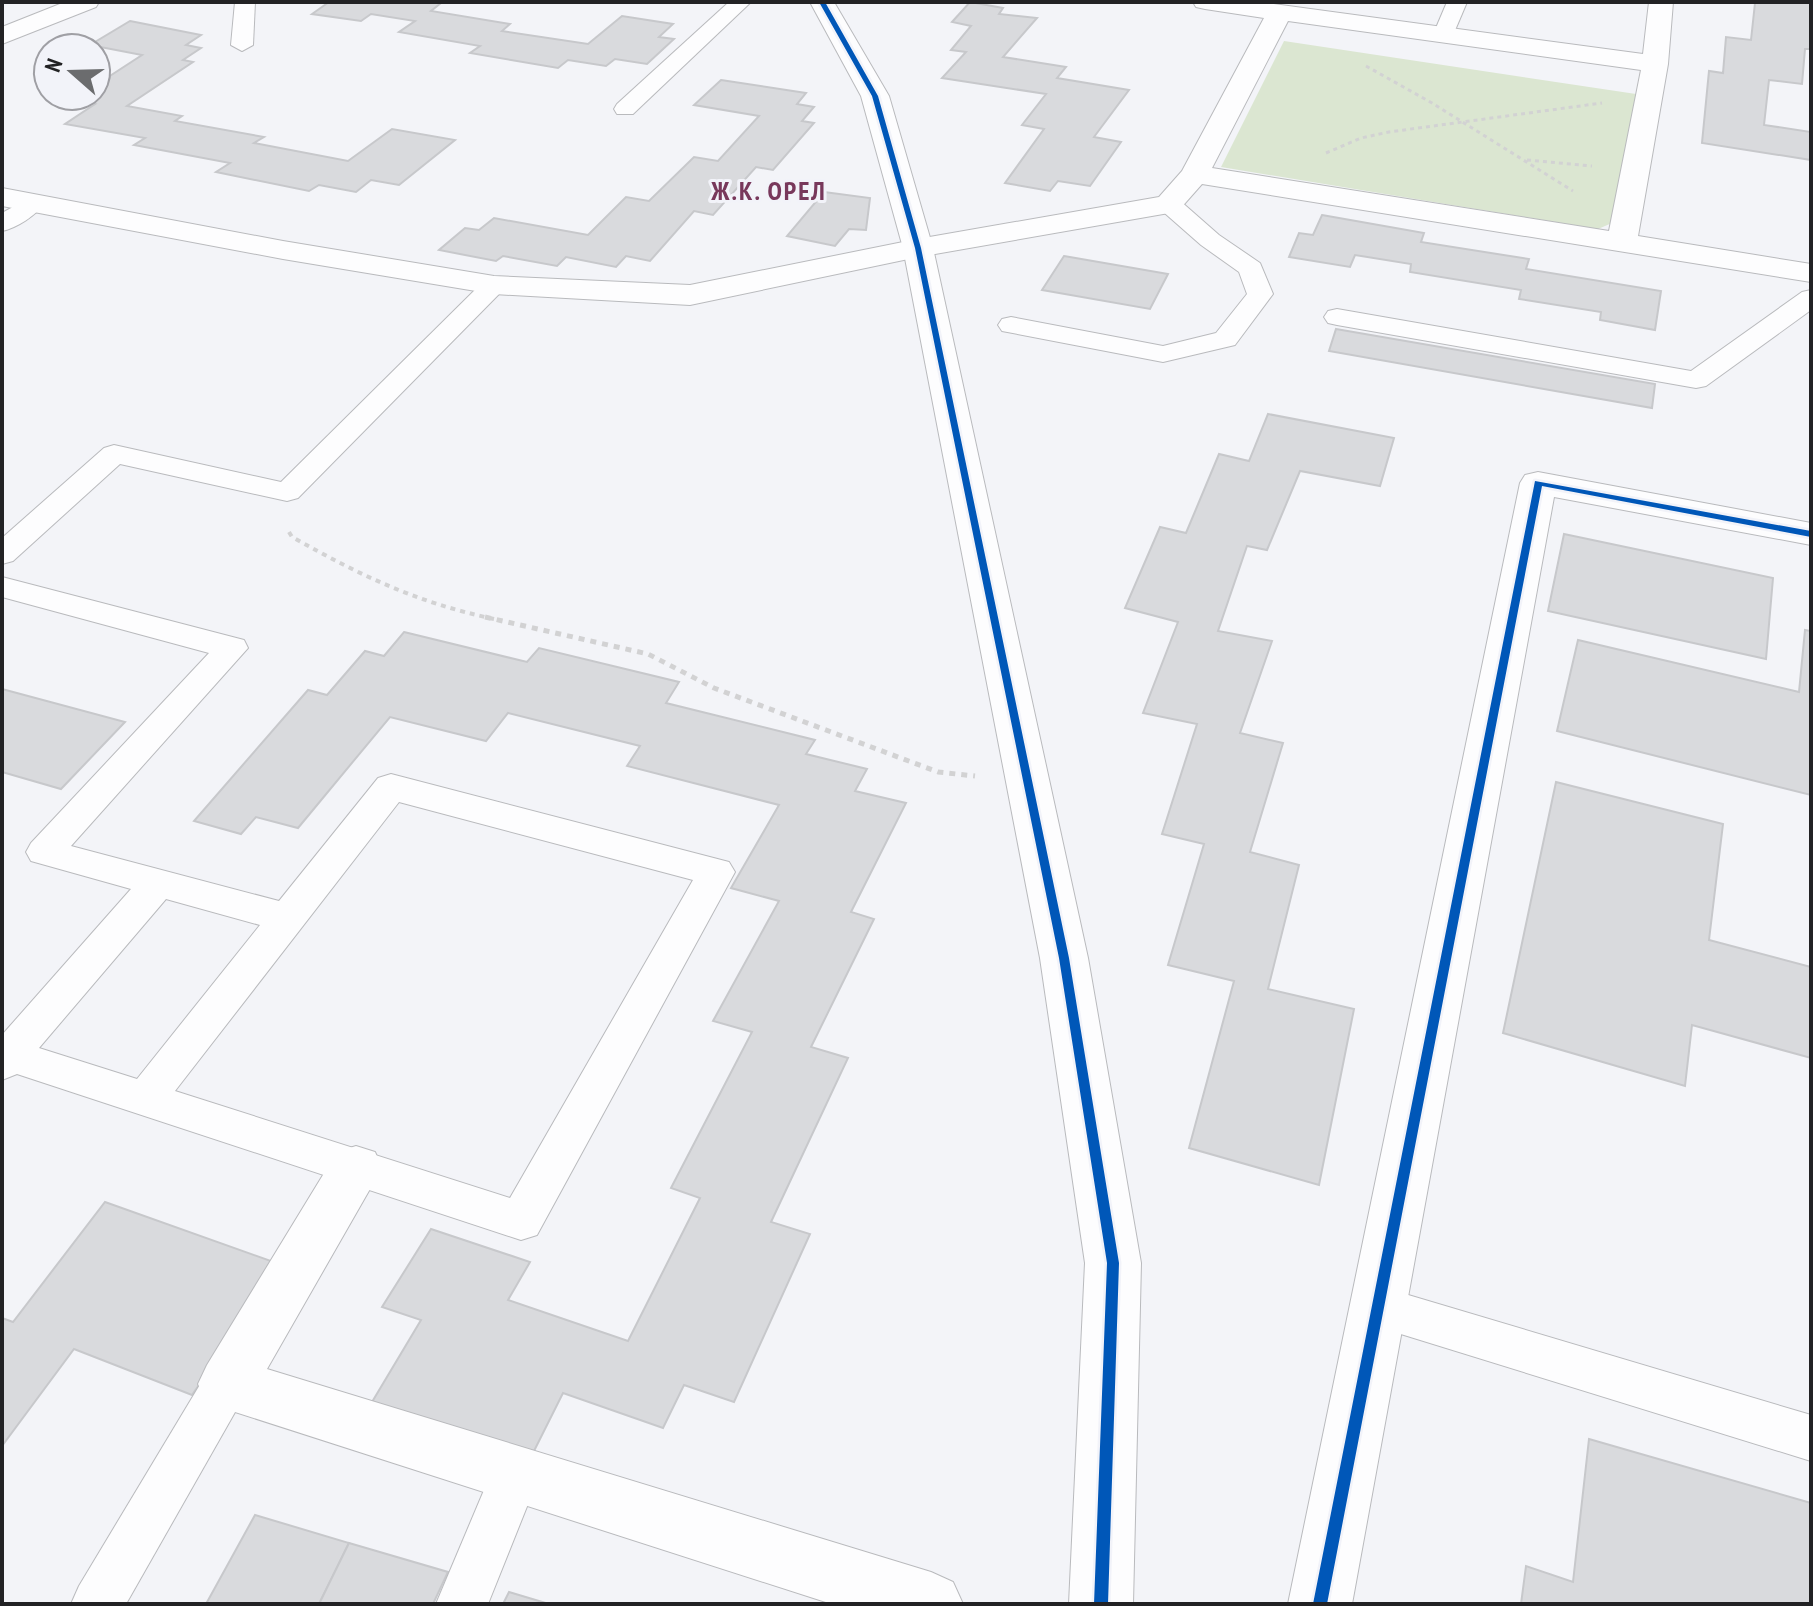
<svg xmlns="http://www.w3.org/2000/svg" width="1813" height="1606" viewBox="0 0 1813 1606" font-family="'PT Sans Narrow',sans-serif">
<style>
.green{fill:#dbe6d1}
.building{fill:#d9dadd;stroke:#c7c8cb;stroke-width:2}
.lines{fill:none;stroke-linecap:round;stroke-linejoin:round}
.lane-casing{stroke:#b9babd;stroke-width:2}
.street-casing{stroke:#b9babd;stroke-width:2}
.secondary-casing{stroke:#b9babd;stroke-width:2}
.path-far2{stroke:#d2d2d3;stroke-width:3;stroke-dasharray:4 4;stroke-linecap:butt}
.path-far1{stroke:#d2d2d3;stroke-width:4;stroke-dasharray:5 5;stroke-linecap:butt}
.path{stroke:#d2d2d3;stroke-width:5;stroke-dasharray:6 6;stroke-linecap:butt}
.lane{fill:#fdfdfe;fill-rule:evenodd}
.street{fill:#fdfdfe;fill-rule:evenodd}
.secondary{fill:#fdfdfe;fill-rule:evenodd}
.cycleway-casing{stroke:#f2f3f9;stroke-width:5}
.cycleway{fill:#0057b8;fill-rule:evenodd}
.labels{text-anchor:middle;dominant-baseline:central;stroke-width:6;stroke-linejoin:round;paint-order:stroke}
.far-district-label{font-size:26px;font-weight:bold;letter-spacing:2px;fill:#78385b;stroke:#f2f3f9}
</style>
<rect width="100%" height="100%" fill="#f3f4f8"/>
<polygon class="green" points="1284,41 1636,94 1612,223 1598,229 1221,167"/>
<g class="building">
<polygon points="329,2 432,2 441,3 431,11 510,24 502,31 588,44 622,16 673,24 659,37 674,39 647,64 615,59 606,66 568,60 558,68 470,53 480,46 399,32 415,21 371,14 361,21 312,14"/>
<polygon points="970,2 1003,8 999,14 1037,18 1003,57 1066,67 1057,78 1129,90 1094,137 1121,142 1090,186 1058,181 1050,191 1005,183 1044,129 1022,125 1046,94 942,78 966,52 951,50 971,26 952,22"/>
<polygon points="1744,2 1810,2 1811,49 1805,49 1802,84 1769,80 1764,125 1811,132 1811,160 1702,143 1709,71 1723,73 1726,37 1751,40 1755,3"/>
<polygon points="130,21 201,35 186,45 201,48 183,60 193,62 127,106 182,116 175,121 264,137 254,143 348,161 392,129 455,140 399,185 371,180 356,192 319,185 309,191 216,172 230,163 134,145 145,138 65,124 95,104 72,100 78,96 96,96 96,85 142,55 90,45"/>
<polygon points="721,80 806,93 797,104 814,107 802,121 814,123 773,170 756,167 713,215 694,211 650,261 626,256 616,267 566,257 557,266 503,256 496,261 439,250 465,228 479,230 494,218 588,235 626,197 649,201 694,157 718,161 759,116 694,105"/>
<polygon points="824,192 870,198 866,230 849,229 835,246 787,236"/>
<polygon points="1322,215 1424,233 1421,242 1529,259 1526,269 1661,291 1655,330 1600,320 1601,312 1519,299 1521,290 1410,272 1411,264 1355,255 1350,267 1289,257 1299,233 1313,235"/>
<polygon points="1064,256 1168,274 1150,309 1042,290"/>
<polygon points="1336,329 1655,384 1652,408 1329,351"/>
<polygon points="1268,414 1394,438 1380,486 1300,471 1267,550 1247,546 1218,631 1272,641 1240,733 1283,743 1250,852 1299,865 1268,989 1354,1009 1319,1185 1189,1148 1234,981 1168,965 1204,844 1162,834 1197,724 1143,713 1178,622 1125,608 1160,527 1186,533 1219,454 1249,461"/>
<polygon points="1564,534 1773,578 1766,659 1548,611"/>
<polygon points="1805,630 1811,631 1811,795 1557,731 1578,640 1799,692"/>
<polygon points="404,632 527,662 539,648 679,682 666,703 815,740 806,754 867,769 855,791 906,803 851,912 874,919 811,1047 848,1058 771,1222 810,1234 734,1402 684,1385 663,1428 563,1393 530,1459 372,1402 421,1320 382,1307 431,1229 530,1262 508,1300 628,1341 700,1198 671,1188 752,1032 713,1021 779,901 731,888 779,805 627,766 640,746 508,713 486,741 390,717 298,828 256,817 241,834 194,821 308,690 327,695 365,651 384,656"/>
<polygon points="2,689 125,722 61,789 2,772"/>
<polygon points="1556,782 1723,824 1709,940 1811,967 1811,1058 1692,1025 1685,1086 1503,1033"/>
<polygon points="105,1202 282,1265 192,1395 74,1349 2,1446 2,1318 13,1322"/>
<polygon points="1589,1439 1811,1503 1811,1604 1521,1604 1526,1566 1573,1582"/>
<polygon points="255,1515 349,1543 319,1604 206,1604"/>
<polygon points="349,1543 448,1572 433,1604 319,1604"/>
<polygon points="509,1592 549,1604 503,1604"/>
</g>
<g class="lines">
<g class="lane-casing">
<g id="lane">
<polygon points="235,2 255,2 253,45 242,51 231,45"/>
<polygon points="729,2 751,2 633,114 617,114 614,109 617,104"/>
<polygon points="1447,2 1467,2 1453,35 1443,41 1433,35"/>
<path d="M33,196L42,198L45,203C36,215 17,228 2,231V213Z"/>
<polygon points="1169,197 1178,199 1219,235 1260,263 1273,294 1235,345 1163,362 1002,331 998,325 1002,319 1011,317 1163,346 1216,333 1247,294 1239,272 1201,245 1160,209 1157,204 1160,199"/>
<polygon points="494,277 503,280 507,285 503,290 298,498 287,501 120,464 13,561 2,564 2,538 104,448 114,445 281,482 485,280"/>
<polygon points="1811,290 1811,310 1706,386 1696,388 1337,325 1328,323 1324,317 1328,311 1337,309 1691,371 1802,292"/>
<path d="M2,577L244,640L248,648L71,846L279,901L378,778L391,774L729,862L735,872L537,1235L521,1240L17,1074L2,1080V1035L131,889L31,861L26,852L31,843L209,653L2,597ZM399,802L693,880L510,1198L175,1091ZM166,899L260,925L137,1079L39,1048Z"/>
<polygon points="1378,1286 1811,1415 1811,1461 1362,1322 1355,1307 1362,1292"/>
<polygon points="227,1362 244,1368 251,1384 126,1604 71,1604 79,1586 210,1368"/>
<polygon points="515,1450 532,1457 540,1474 488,1604 436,1604 498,1457"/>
</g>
</g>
<g class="street-casing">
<g id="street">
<path d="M1193,2H1259L1643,54L1649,2H1673L1668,64L1638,236L1811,264V282L1202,184L1179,210L1169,213L918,257L690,305L494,294L283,259L2,206V188L283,241L494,276L690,285L918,239L1159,197L1182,171L1264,18L1205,9L1196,7ZM1288,21L1641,70L1609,231L1212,168Z"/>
<polygon points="1538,472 1811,523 1811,545 1554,497 1352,1604 1288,1604 1520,483 1525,475"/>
<polygon points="356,1146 375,1152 382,1168 267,1369 931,1572 953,1582 963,1604 832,1604 207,1403 198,1384 207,1365 337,1152"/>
</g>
</g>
<g class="secondary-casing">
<g id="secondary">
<polygon points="65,2 99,2 96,7 2,44 2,27"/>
<polygon points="810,2 834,2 889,96 933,248 1088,958 1141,1263 1133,1604 1069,1604 1085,1263 1040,958 903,248 861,96"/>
</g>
</g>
<g class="path-far2">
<polyline points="1366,66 1432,103 1573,191"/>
<polyline points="1326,153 1361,138 1389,132 1602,103"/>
<polyline points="1527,160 1592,166"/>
</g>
<path class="path-far1" d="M289,532L292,537C362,576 415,602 494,619"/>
<polyline class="path" points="485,617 648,654 714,688 938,772 975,776"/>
<use href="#lane" class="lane"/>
<use href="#street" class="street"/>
<use href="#secondary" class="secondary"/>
<g class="cycleway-casing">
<g id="cycleway">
<polygon points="819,2 825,2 878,96 921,248 1069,958 1119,1263 1108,1604 1094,1604 1107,1263 1059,958 915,248 872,96"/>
<polygon points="1535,481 1811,531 1811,537 1542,486 1327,1604 1313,1604"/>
</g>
</g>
<use href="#cycleway" class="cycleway"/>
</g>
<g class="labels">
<g class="far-district-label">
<text x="769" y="190">Ж.К. ОРЕЛ</text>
</g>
</g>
<rect width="1813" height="1606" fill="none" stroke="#222224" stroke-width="8"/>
<g transform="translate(72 72) rotate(290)"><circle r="38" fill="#f2f3f9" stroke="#9f9fa4" stroke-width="2"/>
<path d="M0-6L14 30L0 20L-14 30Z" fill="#6b6c6e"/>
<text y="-12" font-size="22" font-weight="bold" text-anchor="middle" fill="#222224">N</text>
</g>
</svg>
